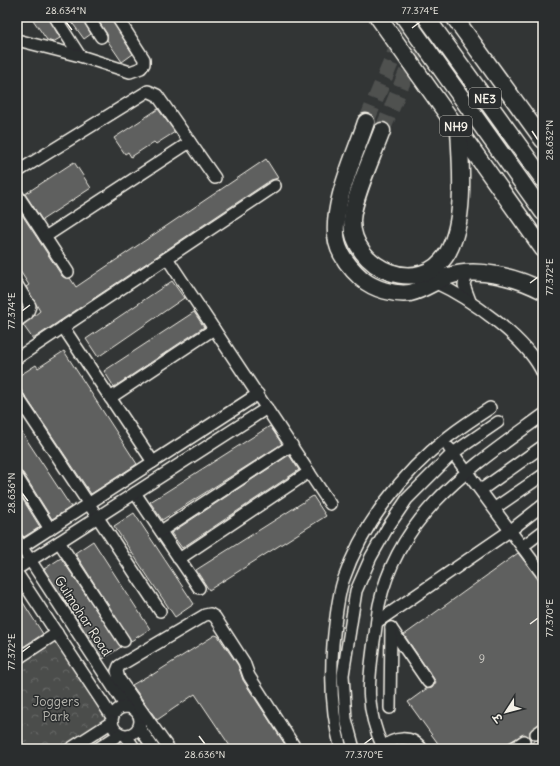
<svg xmlns="http://www.w3.org/2000/svg" width="560" height="766" viewBox="0 0 560 766" font-family="Delius,'Playpen Sans Deva',sans-serif">
<style>
.park{fill:url(#park-crowns);stroke:#a09f9a}
.building{fill:#5f605f;stroke:#f4f1e8}
.lines{fill:none;stroke-linecap:round;stroke-linejoin:round}
.highway-tunnel{stroke:#4f5150;stroke-width:16;stroke-dasharray:16 8;stroke-linecap:butt}
.minor-casing{stroke:#f4f1e8;stroke-width:14}
.highway-casing{stroke:#f4f1e8;stroke-width:19}
.minor{stroke:#2a2d2e;stroke-width:11}
.highway{stroke:#2a2d2e;stroke-width:16}
.ticks{fill:none;stroke:#f4f1e8;stroke-width:1.5}
.labels{text-anchor:middle;dominant-baseline:central;stroke-width:3;stroke-linejoin:round;paint-order:stroke}
.number-label{font-size:11px;fill:#cfcdc6}
.shield{fill:#2a2d2e;stroke:#b7b6b0;stroke-width:1}
.shield-label{font-size:12px;font-weight:bold;fill:#f4f1e8}
.street-label{font-size:13px;fill:#f4f1e8;stroke:#2a2d2e}
.park-label{font-size:13px;fill:#b9b8b1;stroke:#2a2d2e}
.neatline{fill:none;stroke:#f4f1e8;stroke-width:1.5}
.ticks-label{font-size:10px;text-anchor:middle;fill:#f4f1e8}
</style>
<defs>
<pattern id="park-crowns" width="20" height="18" patternUnits="userSpaceOnUse"><rect width="20" height="18" fill="#4b4d4c"/><path d="M2 6a3 3 0 1 1 6 0M12 15a3 3 0 1 1 6 0" fill="none" stroke="#666766"/></pattern>
</defs>
<rect width="100%" height="100%" fill="#323535"/>
<filter id="ink" filterUnits="userSpaceOnUse"><feTurbulence type="fractalNoise" baseFrequency=".025" numOctaves="2"/><feDisplacementMap in="SourceGraphic" scale="8" xChannelSelector="R" yChannelSelector="G"/><feConvolveMatrix kernelMatrix="1 2 1 2 8 2 1 2 1" color-interpolation-filters="sRGB"/></filter>
<g filter="url(#ink)">
<polygon class="park" points="55,635 112,722 69,749 17,749 17,659"/>
<g class="building">
<polygon points="31,17 48,17 60,38 53,42 47,40"/>
<polygon points="68,17 81,17 91,34 84,39"/>
<polygon points="96,17 110,17 133,54 122,62 107,40 107,34"/>
<polygon points="158,109 175,132 156,144 154,142 131,157 128,152 125,154 114,138"/>
<polygon points="266,159 278,178 271,180 33,339 23,325 40,311 26,287 29,285 20,271 17,273 17,207 62,276 65,278 70,278 76,287"/>
<polygon points="74,162 91,188 42,220 25,194"/>
<polygon points="172,281 184,298 98,357 86,339"/>
<polygon points="194,312 204,327 114,387 104,371"/>
<polygon points="64,351 137,464 91,494 17,384 17,377 36,365 38,368"/>
<polygon points="17,425 71,507 52,519 23,473 17,470"/>
<polygon points="270,426 282,444 162,520 150,502"/>
<polygon points="289,455 299,470 182,548 171,533"/>
<polygon points="17,490 40,527 24,537 17,529"/>
<polygon points="313,496 326,516 209,590 196,570"/>
<polygon points="134,513 194,604 175,617 114,526"/>
<polygon points="93,541 150,629 131,641 75,553"/>
<polygon points="518,553 543,585 543,722 530,731 530,738 535,741 530,744 530,737 524,734 508,743 504,749 442,749 408,702 426,689 432,688 436,682 404,635"/>
<polygon points="61,558 121,647 103,659 44,569"/>
<polygon points="17,593 43,634 17,651"/>
<polygon points="215,635 218,636 238,665 243,680 288,749 272,749 269,745 263,749 232,749 195,694 157,720 132,685 151,674 152,675"/>
</g>
<g class="lines">
<g class="highway-tunnel">
<polyline points="366,122 410,17"/>
<polyline points="382,131 430,17"/>
</g>
<g class="minor-casing">
<g id="minor">
<polyline points="55,17 80,56"/>
<polyline points="88,17 101,37"/>
<polyline points="17,40 80,56 130,72 141,68 144,64 144,59 117,17"/>
<polyline points="17,172 148,91 157,95 215,178"/>
<polyline points="17,194 68,272"/>
<polyline points="45,237 190,142"/>
<polyline points="167,258 330,504"/>
<polyline points="467,273 464,285 470,301"/>
<path d="M434,282C469,298 527,338 543,374"/>
<polyline points="17,285 30,306 27,314 17,321"/>
<polyline points="63,327 153,462"/>
<polyline points="17,358 275,186"/>
<polyline points="17,396 160,611"/>
<polyline points="110,398 214,329"/>
<polyline points="449,448 543,575"/>
<polyline points="17,477 50,529"/>
<polyline points="481,490 543,446"/>
<polyline points="135,493 199,588"/>
<polyline points="495,508 543,475"/>
<polyline points="161,531 292,445"/>
<polyline points="17,540 126,707"/>
<polyline points="59,542 124,641"/>
<polyline points="522,547 543,531"/>
<polyline points="17,550 258,394"/>
<polyline points="179,559 309,472"/>
<polyline points="17,569 267,408"/>
<polyline points="17,573 112,717"/>
<polyline points="377,622 511,530 543,505"/>
<polyline points="391,628 428,682"/>
<polyline points="17,659 57,633"/>
<circle cx="126" cy="721" r="14"/>
<polyline points="390,708 391,628"/>
<polyline points="139,727 154,749"/>
<polyline points="536,734 543,729"/>
<polyline points="126,736 135,749"/>
<path d="M383,748C365,707 368,684 374,641C376,629 377,617 379,605C399,513 472,467 543,415"/>
<polyline points="70,749 112,722"/>
<polyline points="97,749 120,734"/>
<polyline points="169,749 119,679 117,671 119,666 205,615 210,614 215,617 244,662 249,676 296,749"/>
<path d="M341,749C331,713 330,680 333,644C335,623 337,600 343,581C362,525 402,473 448,437C461,427 476,417 490,408"/>
<polyline points="354,749 346,719 343,675 356,591 371,557 388,527 407,499 453,453 498,422"/>
<path d="M382,749C393,736 412,735 422,749"/>
<polyline points="512,749 524,741"/>
</g>
</g>
<g class="highway-casing">
<g id="highway">
<polyline points="378,17 543,249"/>
<polyline points="404,17 543,212"/>
<polyline points="426,17 543,179"/>
<polyline points="454,17 543,140"/>
<path d="M366,122C355,156 330,206 337,242C340,256 351,269 362,279C374,289 394,295 410,293C424,290 436,280 449,276C477,267 517,277 543,291"/>
<path d="M382,131C374,153 353,198 352,220C351,269 421,299 448,252C466,220 461,166 459,130"/>
</g>
</g>
<use href="#minor" class="minor"/>
<use href="#highway" class="highway"/>
</g>
</g>
<path class="ticks" d="M66,22L72,30M412,28L420,22M532,131L538,140M530,283L538,277M22,311L30,305M22,493L28,501M530,624L538,618M22,652L30,646M199,736L205,744M364,744L372,738"/>
<g class="labels">
<g class="number-label">
<text x="482" y="659">9</text>
</g>
<g class="shield">
<rect x="469" y="88" width="32" height="20" rx="3"/>
<rect x="440" y="116" width="32" height="20" rx="3"/>
</g>
<g class="shield-label">
<text x="485" y="98">NE3</text>
<text x="456" y="126">NH9</text>
</g>
<g class="street-label">
<text transform="translate(83 616) rotate(57)">Gulmohar Road</text>
</g>
<g class="park-label">
<text x="56" y="701">Joggers<tspan x="56" dy="15">Park</tspan></text>
</g>
</g>
<rect width="560" height="766" fill="none" stroke="#2a2d2e" stroke-width="44"/>
<g transform="translate(506 712) rotate(234)" stroke="#2a2d2e" stroke-width="3" paint-order="stroke">
<path d="M0-3L7 15L0 10L-7 15Z" fill="#f4f1e8"/>
<text y="-6" font-size="11" font-weight="bold" text-anchor="middle" fill="#f4f1e8">उ</text>
</g>
<rect x="22" y="22" width="516" height="722" class="neatline"/>
<g class="ticks-label">
<text x="66" y="14">28.634°N</text>
<text x="420" y="14">77.374°E</text>
<text transform="translate(549 140) rotate(-90)" y="4">28.632°N</text>
<text transform="translate(549 277) rotate(-90)" y="4">77.372°E</text>
<text transform="translate(11 311) rotate(-90)" y="4">77.374°E</text>
<text transform="translate(11 493) rotate(-90)" y="4">28.636°N</text>
<text transform="translate(549 618) rotate(-90)" y="4">77.370°E</text>
<text transform="translate(11 652) rotate(-90)" y="4">77.372°E</text>
<text x="205" y="758">28.636°N</text>
<text x="364" y="758">77.370°E</text>
</g>
</svg>
